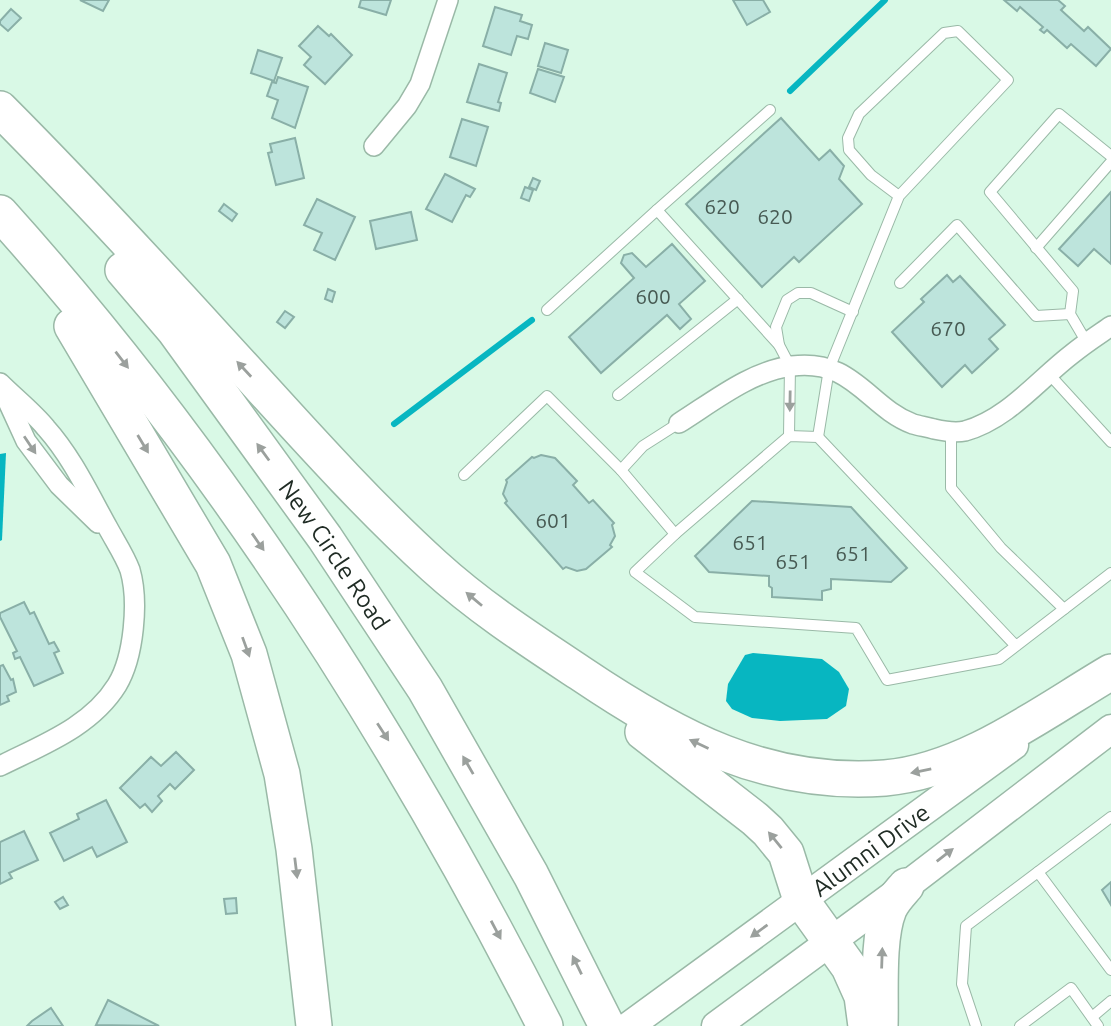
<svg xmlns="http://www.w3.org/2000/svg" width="1111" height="1026" viewBox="0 0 1111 1026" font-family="Ubuntu,sans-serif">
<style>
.water{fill:#07b6c1}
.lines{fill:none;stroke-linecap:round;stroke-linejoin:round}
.stream{stroke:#07b6c1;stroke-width:6}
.building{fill:#bde4dc;stroke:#89afa7;stroke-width:2}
.service-casing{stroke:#9ab9a7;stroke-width:12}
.minor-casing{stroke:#9ab9a7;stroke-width:22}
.secondary-casing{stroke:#9ab9a7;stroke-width:31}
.motorway-casing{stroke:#9ab9a7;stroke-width:38}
.service{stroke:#fff;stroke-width:10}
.minor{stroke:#fff;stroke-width:19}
.secondary{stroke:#fff;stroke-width:28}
.motorway{stroke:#fff;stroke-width:35}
.oneway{fill:#9ba09d}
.labels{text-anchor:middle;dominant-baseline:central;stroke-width:6;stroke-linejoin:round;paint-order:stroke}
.number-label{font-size:21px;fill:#475a53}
.street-label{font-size:24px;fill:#202c25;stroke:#d9f9e6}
</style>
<rect width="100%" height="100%" fill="#d9f9e6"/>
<g class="water">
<polygon points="6,453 2,540 0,541 0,454"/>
<polygon points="753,653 822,659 839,672 849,689 846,706 827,719 780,721 752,718 732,709 726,701 728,684 745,655"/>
</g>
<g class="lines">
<g class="stream">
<polyline points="790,91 885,0"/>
<polyline points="394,424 532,320"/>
</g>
</g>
<g class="building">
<polygon points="80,0 109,0 103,11"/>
<polygon points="361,0 391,0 386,15 359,7"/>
<polygon points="733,0 763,0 770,12 747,25"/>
<polygon points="1004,0 1058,0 1065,6 1061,10 1084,31 1088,27 1111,49 1096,66 1071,44 1067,48 1047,30 1044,33 1040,30 1043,27 1020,7 1017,11"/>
<polygon points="495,7 522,15 520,21 532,25 528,39 517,36 511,55 483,46"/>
<polygon points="11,9 21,18 8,31 0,24 0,21"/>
<polygon points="318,26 329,36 331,34 352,55 325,84 304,65 311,57 299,46"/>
<polygon points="545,43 568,50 561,73 538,66"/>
<polygon points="258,50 282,58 274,81 251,73"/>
<polygon points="479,64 507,73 498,102 501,103 499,111 467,102"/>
<polygon points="538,69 564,77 555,102 530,93"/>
<polygon points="278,77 308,87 295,128 272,118 278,100 267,96 272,82 276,83"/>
<polygon points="781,118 819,160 830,150 844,166 839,179 862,204 799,262 794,257 762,287 686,204"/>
<polygon points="462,119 488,127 476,166 450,157"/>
<polygon points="295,138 304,178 276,185 268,153 272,152 270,144"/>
<polygon points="445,174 475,189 470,197 466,195 452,222 426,209"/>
<polygon points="533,178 540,181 536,190 529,187"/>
<polygon points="525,187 533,190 529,201 521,198"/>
<polygon points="1111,192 1111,264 1094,249 1078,266 1059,249"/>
<polygon points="317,199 355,217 335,260 314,250 322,233 304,225"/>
<polygon points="224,204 237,214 232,221 219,211"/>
<polygon points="411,212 417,240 376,249 370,221"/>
<polygon points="672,244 705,281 679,304 691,319 680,329 667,315 601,373 569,337 634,278 621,263 624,255 632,253 646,267"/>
<polygon points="947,275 953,282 960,276 1005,325 989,339 998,349 972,373 965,365 942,387 892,332 924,302 921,299"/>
<polygon points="328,289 335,292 332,302 325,299"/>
<polygon points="285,311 294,317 285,328 277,322"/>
<polygon points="541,455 555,458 577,481 573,485 589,503 593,500 614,523 612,525 615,536 610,545 612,547 586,569 577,571 566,567 563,569 505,503 507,501 503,494 507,482 506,480 532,457 534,458"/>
<polygon points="752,501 851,507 907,568 891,582 831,579 831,589 822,591 822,600 772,597 772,588 769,586 769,576 709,572 695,556"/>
<polygon points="24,602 30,614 34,612 49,644 54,642 59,651 54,653 63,673 34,686 20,657 15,659 13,653 17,651 0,617 0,613"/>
<polygon points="3,665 11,680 13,679 16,692 7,696 9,701 0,705 0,666"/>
<polygon points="176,752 194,770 175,789 170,784 158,796 162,801 152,812 145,804 140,808 120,788 151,757 161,766"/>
<polygon points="106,800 127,842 97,857 92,847 64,861 50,833 79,819 77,814"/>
<polygon points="24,831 38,860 9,873 12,878 0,884 0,842"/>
<polygon points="1111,882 1111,905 1102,890"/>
<polygon points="63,897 68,905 60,909 55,902"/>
<polygon points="236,898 237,913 226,914 224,899"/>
<polygon points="108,1000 159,1026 96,1025"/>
<polygon points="51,1008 63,1026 27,1026 32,1021"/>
</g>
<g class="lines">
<g class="service-casing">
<g id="service">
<polyline points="657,210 770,110"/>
<polyline points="1036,248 1111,162"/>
<polyline points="900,283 957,225 1036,316 1070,314"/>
<polyline points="547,310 657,210 779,345"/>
<polyline points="1087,343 1070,314 1073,291 990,192 1059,114 1111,156"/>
<polyline points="1049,374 1111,442"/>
<polyline points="618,395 738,299"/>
<polyline points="951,431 951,488 1001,548 1064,609"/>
<polyline points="789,436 790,366 779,345 776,327 787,300 798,293 811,293 853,312"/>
<polyline points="818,437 829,369 899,196 871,175 849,150 848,138 859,114 944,33 958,31 1008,80 899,196"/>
<polyline points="464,475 547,396 621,470"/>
<polyline points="675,534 621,470 643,446 679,423"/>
<polyline points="1016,646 818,437 789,436 675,534 635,572 695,617 856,628 887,680 999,659 1111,573"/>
<polyline points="1038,872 1111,970"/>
<polyline points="1092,1017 1111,1001"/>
<polyline points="976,1026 962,984 966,926 1111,817"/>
<polyline points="1020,1026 1071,988 1098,1026"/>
</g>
</g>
<g class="minor-casing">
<g id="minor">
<polyline points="374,146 407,106 420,84 448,0"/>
<path d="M0,383C15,398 33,412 46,428C72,457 89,494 108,528C115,541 125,556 130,570C139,601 134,657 117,685C91,727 42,745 0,766"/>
<polyline points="4,393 26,441 59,485 98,523"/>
<path d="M679,423C714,401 751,371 792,366C853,358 868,407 913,424C920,426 927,427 934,429C943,431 956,433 965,431C1008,419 1038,380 1072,354C1084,344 1098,335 1111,326"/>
</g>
</g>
<g class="secondary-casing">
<g id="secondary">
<path id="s1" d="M629,1026L1014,745"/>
<polyline points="716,1026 906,886 1111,729"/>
</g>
</g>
<g class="motorway-casing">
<g id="motorway">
<path d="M0,109C74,183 145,260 216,338C287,415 356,495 434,566C479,607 530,640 580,673C675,737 767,787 885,778C966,771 1043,712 1111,672"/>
<path d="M0,213C219,456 397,735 545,1026"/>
<path id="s2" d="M123,270L175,331L325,538L425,689L531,875L607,1026"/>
<polyline points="72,326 213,564 249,654 282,774 294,849 314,1026"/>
<polyline points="643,732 755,819 768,831 786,853 801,900 849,967 862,996 866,1026"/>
<path d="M880,1026C881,993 877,938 889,909C893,900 900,893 906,886"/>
</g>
</g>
<use href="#service" class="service"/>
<use href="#minor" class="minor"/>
<use href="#secondary" class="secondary"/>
<use href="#motorway" class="motorway"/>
</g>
<defs><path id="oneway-solid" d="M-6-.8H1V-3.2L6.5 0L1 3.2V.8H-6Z" transform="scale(1.75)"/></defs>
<g class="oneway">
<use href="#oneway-solid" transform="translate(122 360) rotate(52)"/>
<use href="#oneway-solid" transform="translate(244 369) rotate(-133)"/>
<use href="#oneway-solid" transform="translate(790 401) rotate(91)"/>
<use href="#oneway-solid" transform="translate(143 444) rotate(59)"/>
<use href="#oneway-solid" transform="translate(30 445) rotate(56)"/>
<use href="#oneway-solid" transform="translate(263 452) rotate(-126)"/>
<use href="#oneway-solid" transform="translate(258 542) rotate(55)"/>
<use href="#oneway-solid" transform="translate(474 599) rotate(-140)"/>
<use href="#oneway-solid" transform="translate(246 647) rotate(70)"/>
<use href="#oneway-solid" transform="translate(383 732) rotate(57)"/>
<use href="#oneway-solid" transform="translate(699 744) rotate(-155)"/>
<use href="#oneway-solid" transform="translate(468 765) rotate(-120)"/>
<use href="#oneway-solid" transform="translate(921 771) rotate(168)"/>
<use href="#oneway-solid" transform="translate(775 840) rotate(-129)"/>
<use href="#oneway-solid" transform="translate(945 855) rotate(-38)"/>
<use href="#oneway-solid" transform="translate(296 868) rotate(83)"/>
<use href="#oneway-solid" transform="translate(496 930) rotate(62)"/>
<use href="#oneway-solid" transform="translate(759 931) rotate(144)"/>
<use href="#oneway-solid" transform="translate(882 958) rotate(-88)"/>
<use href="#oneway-solid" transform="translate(577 965) rotate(-116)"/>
</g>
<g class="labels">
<g class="number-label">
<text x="722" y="206">620</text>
<text x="775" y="216">620</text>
<text x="653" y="296">600</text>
<text x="948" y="328">670</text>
<text x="553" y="520">601</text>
<text x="750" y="542">651</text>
<text x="853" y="553">651</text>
<text x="793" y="561">651</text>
</g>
<g class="street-label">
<text stroke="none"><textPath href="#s2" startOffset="355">New Circle Road</textPath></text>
<text stroke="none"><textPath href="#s1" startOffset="299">Alumni Drive</textPath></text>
</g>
</g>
</svg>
